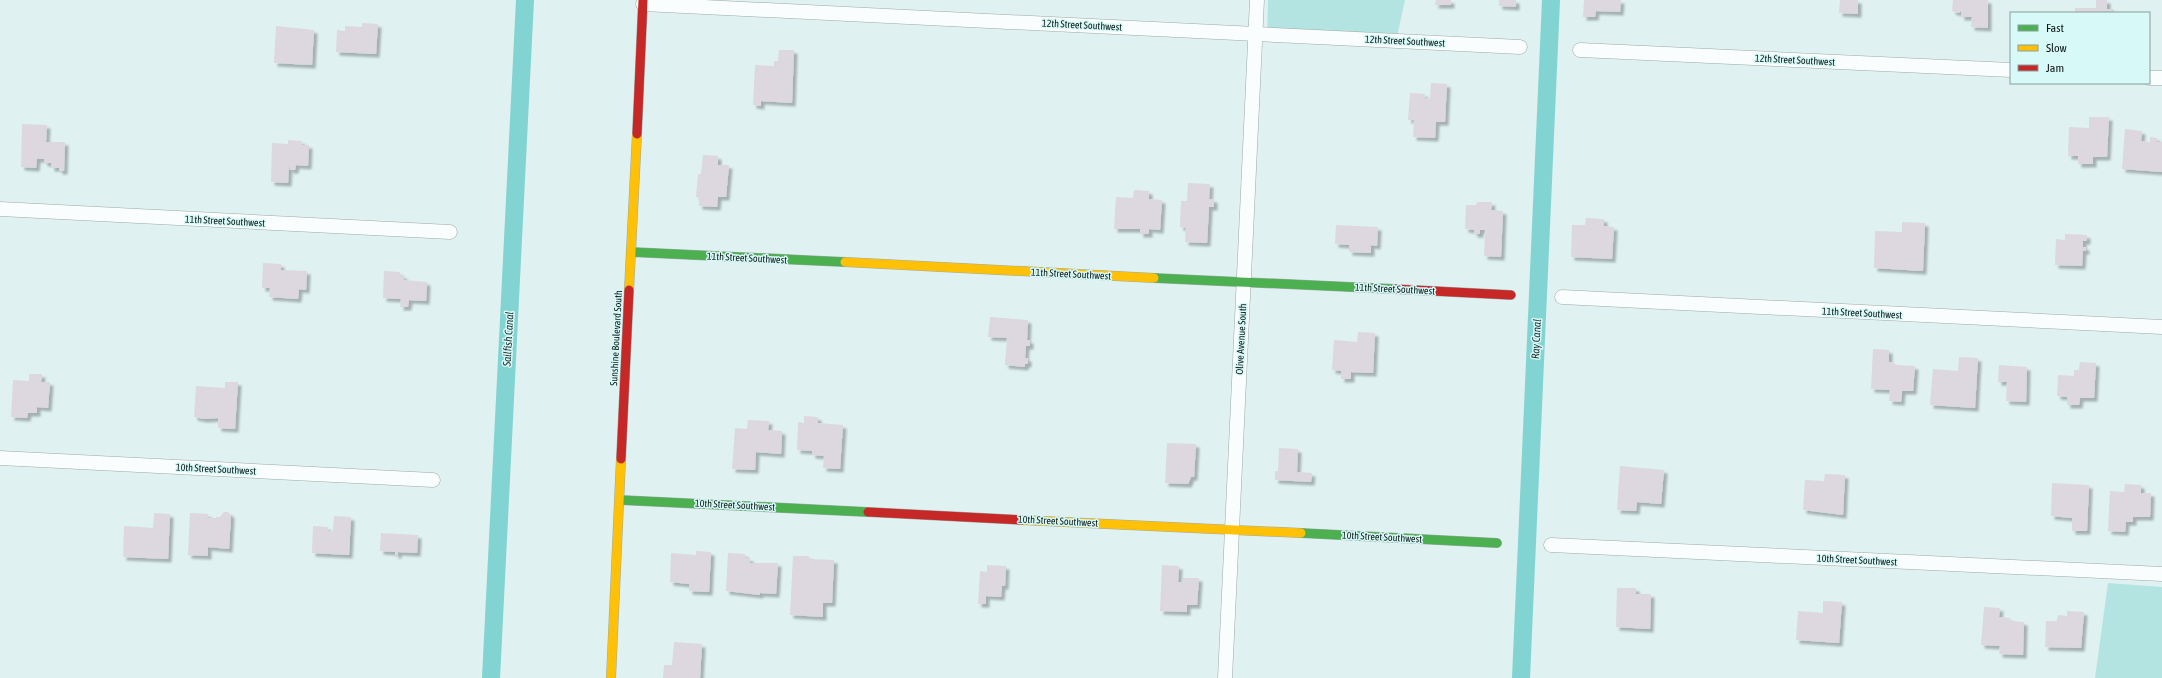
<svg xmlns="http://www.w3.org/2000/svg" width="2162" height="678" viewBox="0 0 2162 678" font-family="'Asap Condensed',sans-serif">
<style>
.green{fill:#b4e4e1}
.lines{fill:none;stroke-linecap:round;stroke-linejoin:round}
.canal{stroke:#81d4d1;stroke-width:18}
.building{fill:#ddd7df;filter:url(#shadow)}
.street-casing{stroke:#9baaa8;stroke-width:15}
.fast-casing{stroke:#9baaa8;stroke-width:10}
.slow-casing{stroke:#9baaa8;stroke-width:10}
.jam-casing{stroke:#9baaa8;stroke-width:10}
.street{stroke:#fafdfd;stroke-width:14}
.fast{stroke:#4caf50;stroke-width:9}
.slow{stroke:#ffc107;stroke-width:9}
.jam{stroke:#c62828;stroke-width:9}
.labels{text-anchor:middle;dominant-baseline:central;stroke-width:3;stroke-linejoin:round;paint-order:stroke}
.street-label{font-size:10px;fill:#0d1918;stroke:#d7f9f7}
.water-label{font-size:11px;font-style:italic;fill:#1a2e2d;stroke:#d7f9f7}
</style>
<defs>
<filter id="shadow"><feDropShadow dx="3.5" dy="3.5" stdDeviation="1" flood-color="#0004"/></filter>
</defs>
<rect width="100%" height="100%" fill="#dff1f0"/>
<g class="green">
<polygon points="1268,0 1405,0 1395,46 1267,40"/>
<polygon points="2108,583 2162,587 2162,678 2095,678"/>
</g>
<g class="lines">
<g class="canal">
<polyline points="491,678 525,0"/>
<polyline points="1521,678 1551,0"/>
</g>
</g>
<g class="building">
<polygon points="1436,0 1451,0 1451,5 1435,5"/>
<polygon points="1499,0 1516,0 1516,7 1499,6"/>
<polygon points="1584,0 1621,0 1620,12 1596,11 1595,17 1583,17"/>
<polygon points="1840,0 1858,0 1858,14 1839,13"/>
<polygon points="1953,0 1988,0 1988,28 1971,27 1972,17 1961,17 1961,11 1959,13 1952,11"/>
<polygon points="2096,0 2107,0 2107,9 2114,9 2114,13 2075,13 2075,8 2096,8"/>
<polygon points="362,23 378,24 376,54 336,52 337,30 345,31 345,26 362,27"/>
<polygon points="276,26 314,30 312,65 274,63"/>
<polygon points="779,50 794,50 792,103 761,101 761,106 753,105 755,65 774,66 774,61 778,61"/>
<polygon points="1431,83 1447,84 1445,122 1436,122 1435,138 1413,137 1414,120 1408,120 1410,93 1425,94 1424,98 1430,99"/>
<polygon points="2089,117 2109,117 2107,157 2093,157 2093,164 2078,164 2078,156 2068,156 2069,127 2089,128"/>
<polygon points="22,124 47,125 46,142 65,142 64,171 59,171 59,168 51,168 51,163 44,163 44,159 37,159 36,168 21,167"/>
<polygon points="2125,129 2142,131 2141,141 2150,142 2150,137 2157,138 2157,142 2162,142 2162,172 2122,169"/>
<polygon points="288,140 302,141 301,145 309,145 308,166 296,165 295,170 290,170 289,165 288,183 271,182 272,143 288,144"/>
<polygon points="703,155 718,156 718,165 729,165 726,197 718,197 717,207 699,206 699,197 696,197 698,174 701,174"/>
<polygon points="1188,183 1210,184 1209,199 1214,199 1214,207 1209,207 1207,243 1185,242 1186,228 1180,227 1181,201 1187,201"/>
<polygon points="1134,190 1149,191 1149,199 1162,200 1160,230 1149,229 1149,234 1140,234 1140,229 1114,229 1116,197 1133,198"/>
<polygon points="1477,202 1492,202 1491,210 1503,211 1501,257 1484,256 1485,230 1480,230 1480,234 1474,234 1474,230 1465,229 1466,205 1476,205"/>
<polygon points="1586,218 1604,219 1604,226 1614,227 1612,259 1571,257 1572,225 1585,225"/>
<polygon points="1902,222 1925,223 1923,271 1874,268 1875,231 1902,232"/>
<polygon points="1336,225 1378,227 1377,246 1371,245 1371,253 1349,252 1349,245 1335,244"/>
<polygon points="2065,234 2087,235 2087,241 2083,241 2083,247 2086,247 2086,251 2083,251 2082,266 2055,265 2056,239 2065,240"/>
<polygon points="263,263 281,264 281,270 307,271 306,290 299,289 298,299 269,297 270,288 262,288"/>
<polygon points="384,271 400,272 400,275 404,276 404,280 427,282 426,301 409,300 408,307 400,307 401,299 383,298"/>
<polygon points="990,317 1028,320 1027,340 1030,340 1030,346 1026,346 1025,358 1028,358 1028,364 1025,364 1025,367 1005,365 1007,338 988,337"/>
<polygon points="1358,332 1375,333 1373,373 1351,372 1351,379 1341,379 1341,371 1332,370 1334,340 1357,342"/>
<polygon points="1873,349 1889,350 1889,362 1895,363 1895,365 1915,366 1913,391 1902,391 1901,402 1889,401 1890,390 1871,389"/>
<polygon points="1959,357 1978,358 1975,408 1930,405 1933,369 1958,371"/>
<polygon points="2080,362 2096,363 2094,398 2080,398 2079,405 2067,405 2067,397 2057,396 2058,375 2074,376 2074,370 2079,370"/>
<polygon points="1999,365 2027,367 2026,402 2006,401 2007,382 1998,382"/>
<polygon points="29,374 42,374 41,382 50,382 48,408 37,407 37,413 28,413 27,418 11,417 13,380 29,381"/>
<polygon points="225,382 238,382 235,429 218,428 218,418 204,419 194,417 196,386 225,388"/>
<polygon points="804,416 818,417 818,423 843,425 840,469 823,468 824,456 812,455 812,451 797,450 798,422 804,423"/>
<polygon points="748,420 769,421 768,430 782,431 781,454 756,452 755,470 732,469 735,428 747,429"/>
<polygon points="1167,443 1196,444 1194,477 1191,477 1188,484 1165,483"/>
<polygon points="1279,448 1298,449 1297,472 1312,473 1311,482 1275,480 1275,471 1278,471"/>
<polygon points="1620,466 1664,470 1661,504 1637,502 1636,511 1617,510"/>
<polygon points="1825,474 1845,475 1843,515 1803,510 1805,480 1824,481"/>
<polygon points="2052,483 2089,485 2087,531 2072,531 2072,518 2051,516"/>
<polygon points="2125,484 2141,485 2141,493 2151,493 2150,517 2133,517 2133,522 2126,522 2125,532 2108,531 2110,491 2124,492"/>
<polygon points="224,512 228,512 231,515 229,549 208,547 208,556 188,555 190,513 208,514 208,518 216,518 216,517 220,517"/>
<polygon points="154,513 170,514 168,559 123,557 124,526 153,528"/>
<polygon points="334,516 351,517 349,555 312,553 313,526 328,527 328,531 333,532"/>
<polygon points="381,533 418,535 417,553 398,552 398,555 395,555 395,552 380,551"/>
<polygon points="696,551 711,552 709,592 689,591 689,584 670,582 671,553 696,555"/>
<polygon points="728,553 745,554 745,558 750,558 750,563 778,563 776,594 760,593 760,595 726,591"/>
<polygon points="793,556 809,556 809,559 834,560 832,603 823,603 823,617 790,615"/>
<polygon points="987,565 1006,566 1005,586 1002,586 1001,597 986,596 986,604 978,604 980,571 987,572"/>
<polygon points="1162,565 1179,566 1178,582 1183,582 1183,578 1199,578 1197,605 1187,605 1187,612 1160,611"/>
<polygon points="1617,588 1636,588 1636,594 1651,594 1650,629 1616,627"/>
<polygon points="1823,601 1842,602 1839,643 1796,640 1798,611 1823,613"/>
<polygon points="1984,607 2000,608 1999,617 2010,618 2009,621 2024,622 2023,655 1999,654 2000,646 1981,645"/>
<polygon points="2067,611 2084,612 2081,648 2045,647 2046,621 2057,621 2058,615 2067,616"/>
<polygon points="674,642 702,644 700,678 663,678 664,665 672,665"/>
</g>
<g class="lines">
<g class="street-casing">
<g id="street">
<polyline points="643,4 1520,47"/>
<polyline points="1580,50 2011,70"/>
<polyline points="2149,78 2162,78"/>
<polyline points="0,209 450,232"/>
<polyline points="1562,297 2162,327"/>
<polyline points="0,458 433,480"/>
<polyline points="1551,545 2162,574"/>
<polyline points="1225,678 1257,0"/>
</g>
</g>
<g class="fast-casing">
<g id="fast">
<polyline points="631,252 845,262"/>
<polyline points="1154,278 1394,289"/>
<polyline points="620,500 868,512"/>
<polyline points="1301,533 1497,543"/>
</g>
</g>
<g class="slow-casing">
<g id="slow">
<polyline points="845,262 1154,278"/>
<polyline points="629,290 637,134"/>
<polyline points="1022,520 1301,533"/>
<polyline points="611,678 621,459"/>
</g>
</g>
<g class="jam-casing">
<g id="jam">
<polyline points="637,134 643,0"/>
<polyline points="1394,289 1511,295"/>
<polyline points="621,459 629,290"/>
<polyline points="868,512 1022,520"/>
</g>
</g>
<use href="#street" class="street"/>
<use href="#fast" class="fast"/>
<use href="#slow" class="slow"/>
<use href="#jam" class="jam"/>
</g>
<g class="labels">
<g class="street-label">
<text transform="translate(1082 25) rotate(3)">12th Street Southwest</text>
<text transform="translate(1405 41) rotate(3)">12th Street Southwest</text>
<text transform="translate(1795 60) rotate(3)">12th Street Southwest</text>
<text transform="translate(225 221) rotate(3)">11th Street Southwest</text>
<text transform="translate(747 258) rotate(3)">11th Street Southwest</text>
<text transform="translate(1071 274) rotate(3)">11th Street Southwest</text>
<text transform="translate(1395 289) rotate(3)">11th Street Southwest</text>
<text transform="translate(1862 313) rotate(3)">11th Street Southwest</text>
<text transform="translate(616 338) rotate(-87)">Sunshine Boulevard South</text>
<text transform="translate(1241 339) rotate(-87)">Olive Avenue South</text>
<text transform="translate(216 469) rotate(3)">10th Street Southwest</text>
<text transform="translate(735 505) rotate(3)">10th Street Southwest</text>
<text transform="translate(1058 521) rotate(3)">10th Street Southwest</text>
<text transform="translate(1382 537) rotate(3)">10th Street Southwest</text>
<text transform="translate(1857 560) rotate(3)">10th Street Southwest</text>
</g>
<g class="water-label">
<text transform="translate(508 339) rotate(-87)">Sailfish Canal</text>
<text transform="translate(1536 339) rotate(-87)">Ray Canal</text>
</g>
</g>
<rect x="2010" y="12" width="140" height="72" fill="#d7f9f7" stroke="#869f9e"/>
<rect x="2018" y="25" width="20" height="6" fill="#4caf50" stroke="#869f9e"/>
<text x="2046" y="32" font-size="12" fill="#0d1918">Fast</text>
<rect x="2018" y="45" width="20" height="6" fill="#ffc107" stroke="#869f9e"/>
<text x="2046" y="52" font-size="12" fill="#0d1918">Slow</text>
<rect x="2018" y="65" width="20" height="6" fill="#c62828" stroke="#869f9e"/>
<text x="2046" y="72" font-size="12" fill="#0d1918">Jam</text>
</svg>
